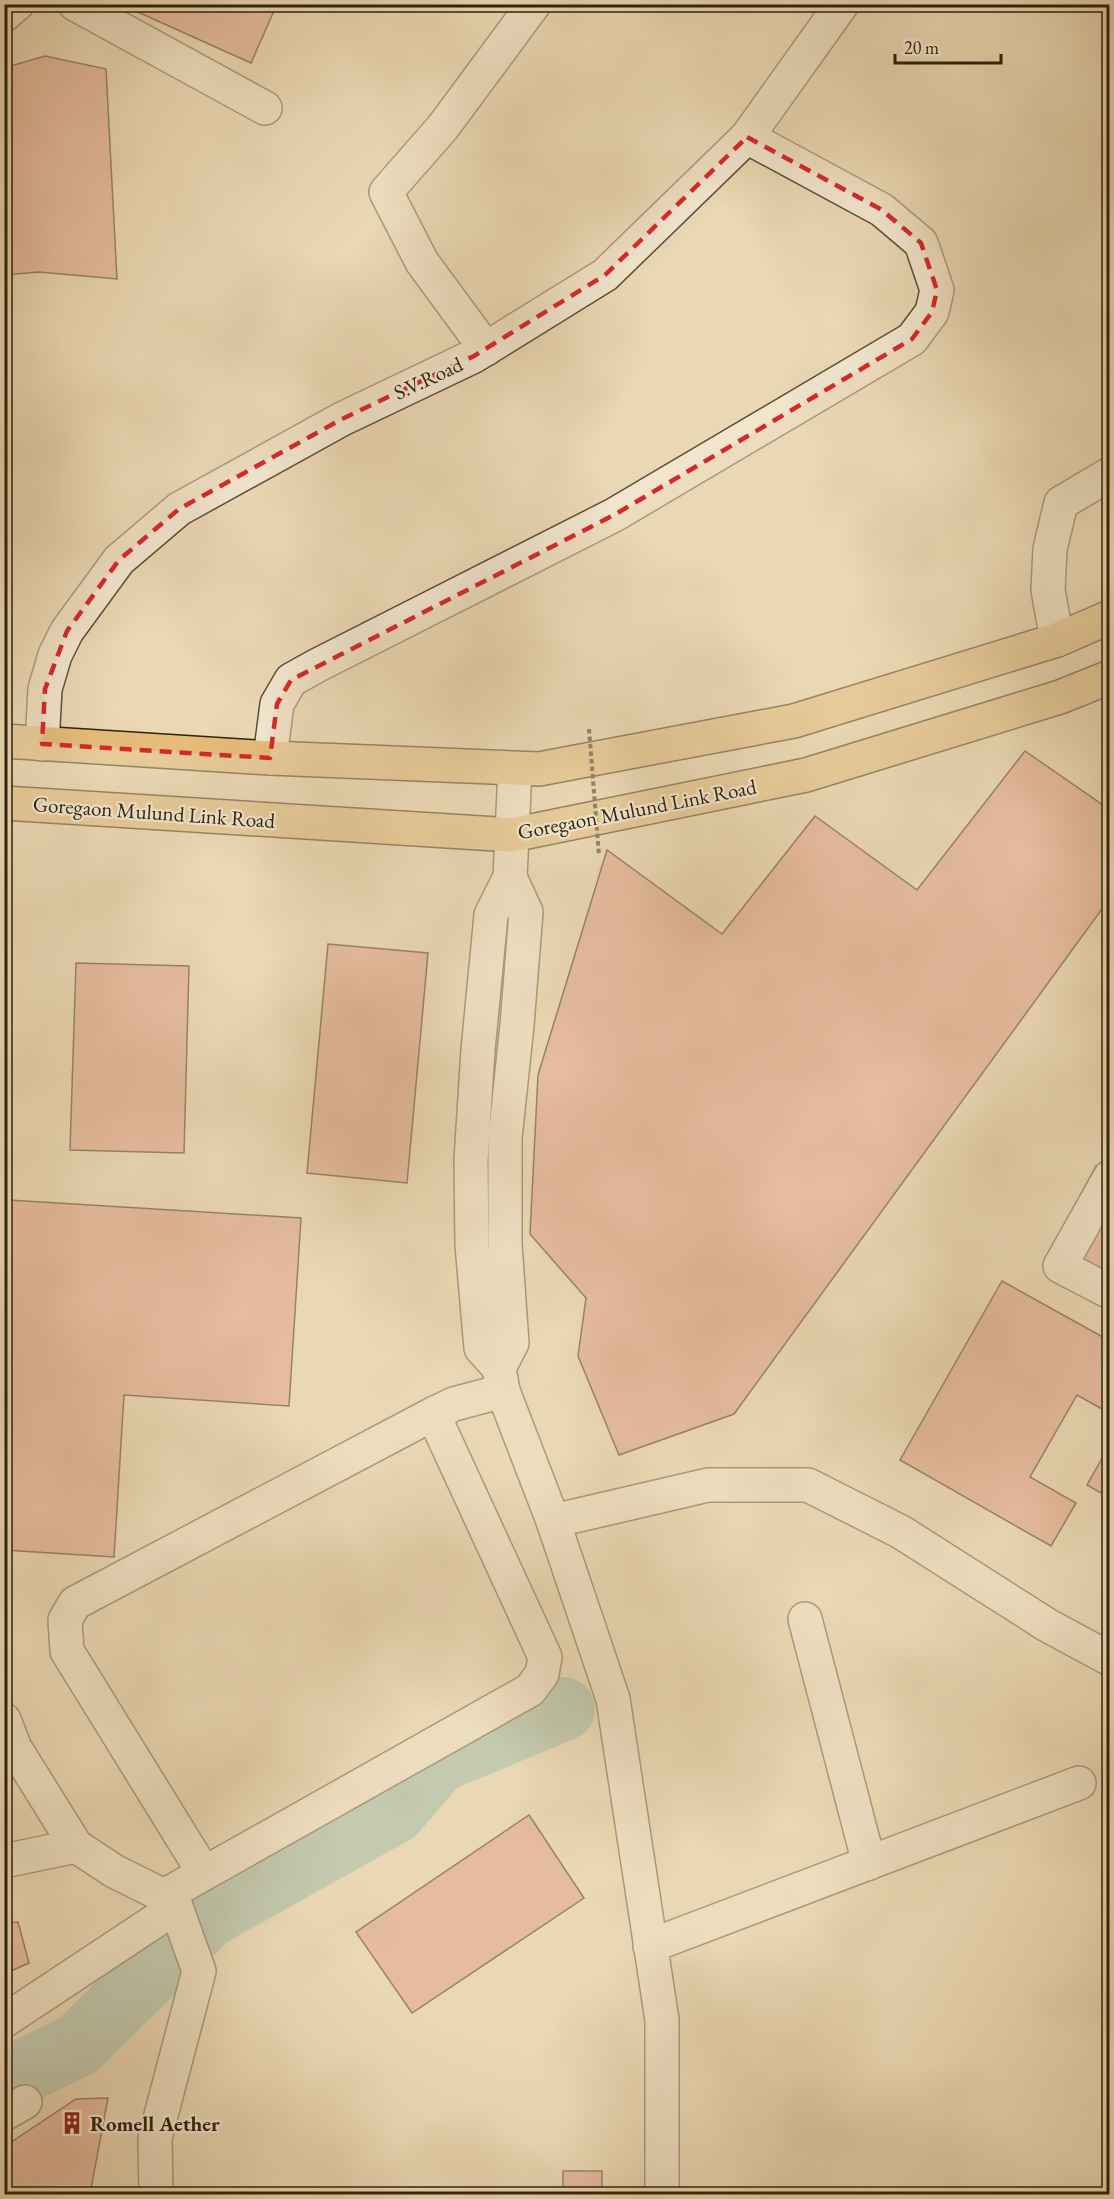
<svg xmlns="http://www.w3.org/2000/svg" width="1114" height="2199" viewBox="0 0 1114 2199" font-family="'EB Garamond',serif">
<style>
.lines{fill:none;stroke-linecap:round;stroke-linejoin:round}
.river{stroke:#98baaa;stroke-width:64}
.building{fill:#e29b87;stroke:#2f210c;stroke-width:1.5}
.minor-casing{stroke:#5e4e36;stroke-width:36}
.major-casing{stroke:#2f210c;stroke-width:36}
.minor{stroke:#f1e5ce;stroke-width:33}
.major{stroke:#e5bc7a;stroke-width:33}
.path-bridge{stroke:#2f210c;stroke-width:4;stroke-dasharray:4.5 3;stroke-linecap:butt}
.marked{fill:none;stroke:#d62828;stroke-width:4.5;stroke-dasharray:12 8;stroke-linejoin:round}
.labels{text-anchor:middle;dominant-baseline:central;stroke-width:4.5;stroke-linejoin:round;paint-order:stroke}
.street-label{font-size:21px;fill:#2f210c;stroke:#f1e5ce}
.poi-label{font-size:21px;font-weight:bold;fill:#2f210c;stroke:#f1e5ce;text-anchor:start}
</style>
<rect width="100%" height="100%" fill="#ead7b3"/>
<filter id="stains"><feTurbulence type="fractalNoise" baseFrequency=".00333" numOctaves="4"/><feColorMatrix values="0 0 0 0 .2 0 0 0 0 .09 0 0 0 0 .02 0 0 0 .5 -.17"/></filter>
<radialGradient id="worn" r=".72"><stop offset=".6" stop-color="#630" stop-opacity="0"/><stop offset="1" stop-color="#630" stop-opacity=".3"/></radialGradient>
<g class="lines">
<polyline class="river" points="4,2081 78,2045 208,1916 394,1812 438,1761 563,1709"/>
</g>
<g class="building">
<polygon points="120,4 277,4 251,63"/>
<polygon points="45,56 106,69 117,279 39,272 4,275 4,68"/>
<polygon points="1025,751 1110,810 1110,898 734,1414 619,1455 578,1356 586,1298 530,1234 538,1075 607,850 722,934 815,816 917,890"/>
<polygon points="328,944 428,953 407,1183 307,1173"/>
<polygon points="76,963 189,966 184,1153 70,1150"/>
<polygon points="1096,1166 1106,1171 1110,1166 1110,1267 1106,1274 1053,1247"/>
<polygon points="9,1200 301,1218 289,1406 124,1395 114,1557 4,1550 4,1262"/>
<polygon points="1002,1281 1110,1341 1110,1397 1102,1409 1077,1395 1030,1477 1076,1503 1051,1546 900,1460"/>
<polygon points="1110,1444 1110,1498 1087,1485"/>
<polygon points="529,1815 584,1898 412,2013 356,1932"/>
<polygon points="18,1922 29,1963 4,1974 4,1923"/>
<polygon points="108,2098 90,2194 4,2194 4,2147 76,2099"/>
<rect x="563" y="2171" width="39" height="23"/>
</g>
<g class="lines">
<g class="minor-casing">
<g id="minor">
<polyline points="75,4 265,108"/>
<polyline points="4,15 17,4"/>
<polyline points="486,349 422,262 386,192 443,127 534,4"/>
<polyline points="1057,640 1048,590 1050,549 1061,503 1110,474"/>
<polyline points="42,744 45,689 55,655 67,631 119,560 179,509 342,419 474,356 605,275 747,137 842,4"/>
<polyline points="270,758 277,704 291,680 318,665 614,515 912,339 932,312 937,290 921,243 882,210 747,137"/>
<polyline points="515,769 510,877 491,915 478,1050 471,1160 472,1245 481,1348 499,1368 503,1391 553,1521 613,1699 662,2020 662,2194"/>
<polyline points="1110,1177 1060,1266 1110,1292"/>
<polyline points="499,1368 512,1343 505,1244 505,1138 517,1025 526,912 510,877"/>
<polyline points="553,1521 708,1485 808,1485 901,1532 1047,1625 1110,1659"/>
<polyline points="805,1619 869,1863"/>
<polyline points="4,1720 15,1748 76,1846 114,1871 164,1896 176,1907 199,1971 155,2138 156,2194"/>
<polyline points="4,1861 76,1846"/>
<polyline points="204,1873 67,1651 65,1620 75,1603 433,1414 454,1404 503,1391"/>
<polyline points="164,1896 530,1690 542,1674 545,1657 433,1414"/>
<polyline points="650,1946 1079,1783"/>
<polyline points="4,2021 176,1907"/>
<polyline points="4,2114 25,2102"/>
</g>
</g>
<g class="major-casing">
<g id="major">
<polyline points="4,741 270,758 539,769 794,721 1057,640 1110,617"/>
<polyline points="4,803 512,835 806,775 1060,697 1110,677"/>
</g>
</g>
<use href="#minor" class="minor"/>
<use href="#major" class="major"/>
<polyline class="path-bridge" points="589,729 599,855"/>
</g>
<path d="M0 0H1114V2199H0ZM747,137L882,210L921,243L937,290L932,312L912,339L614,515L291,680L277,704L270,758L42,744L45,689L67,631L119,560L179,509L342,419L474,356L605,275Z" fill="#ead7b3" fill-opacity=".55" fill-rule="evenodd"/>
<path class="marked" d="M747,137L882,210L921,243L937,290L932,312L912,339L614,515L291,680L277,704L270,758L42,744L45,689L67,631L119,560L179,509L342,419L474,356L605,275Z"/>
<defs>
<g id="building-bare" transform="scale(1.8)"><path d="M-4-6H4V6H1V3H-1V6H-4ZM-2.5-4.3h1.7v1.8h-1.7ZM.8-4.3h1.7v1.8H.8ZM-2.5-1h1.7V.8h-1.7ZM.8-1h1.7V.8H.8Z" fill="#8f2418" stroke="#f1e5ce" stroke-width="2.5" paint-order="stroke"/></g>
</defs>
<g fill-rule="evenodd">
<use href="#building-bare" x="72" y="2123"/>
</g>
<g class="labels">
<g class="street-label">
<text transform="translate(428 378) rotate(-25)">S.V.Road</text>
<text transform="translate(637 809) rotate(-11)">Goregaon Mulund Link Road</text>
<text transform="translate(154 812) rotate(4)">Goregaon Mulund Link Road</text>
</g>
<g class="poi-label">
<text x="90" y="2123">Romell Aether</text>
</g>
</g>
<rect width="1114" height="2199" fill="none" stroke="#ead7b3" stroke-width="24"/>
<rect x="6" y="6" width="1102" height="2187" fill="none" stroke="#2f210c" stroke-width="3"/>
<rect x="12" y="12" width="1090" height="2175" fill="none" stroke="#2f210c" stroke-width="1.5"/>
<path d="M895 54v9h106v-9" fill="none" stroke="#2f210c" stroke-width="3"/>
<text x="904" y="54" font-size="18" fill="#2f210c" stroke="#f1e5ce" stroke-width="4.5" paint-order="stroke">20 m</text>
<rect width="100%" height="100%" filter="url(#stains)"/>
<rect width="100%" height="100%" fill="url(#worn)"/>
</svg>
